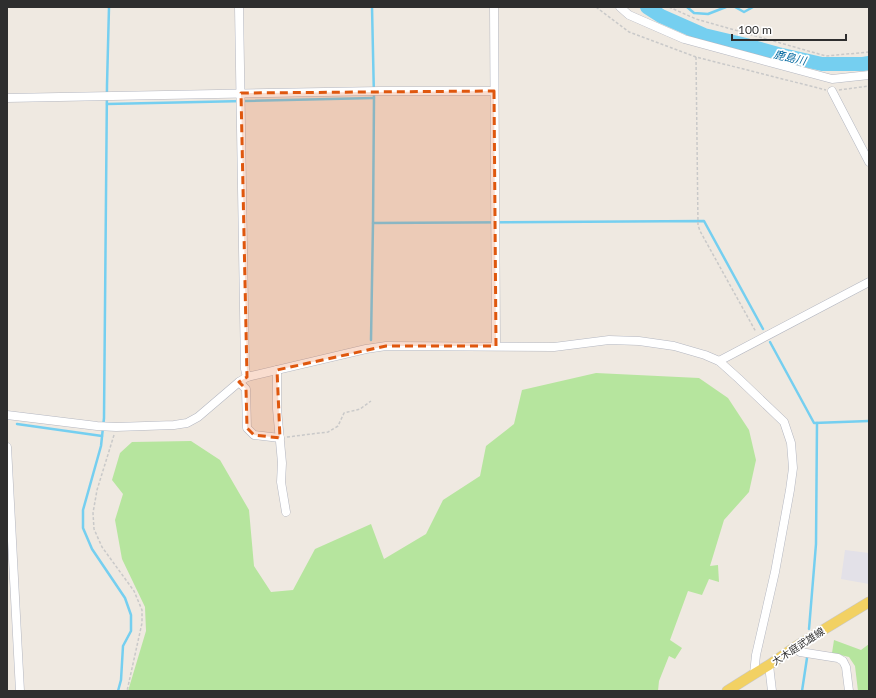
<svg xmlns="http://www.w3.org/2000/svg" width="876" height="698" viewBox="0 0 876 698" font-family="Lato,'Noto Sans JP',sans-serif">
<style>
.industrial{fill:#e3e1e8}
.green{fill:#b6e59e}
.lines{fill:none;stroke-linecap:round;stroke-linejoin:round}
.stream{stroke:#75cff0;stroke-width:2.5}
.river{stroke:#75cff0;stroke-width:14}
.minor-casing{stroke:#b4b7c1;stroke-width:9}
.major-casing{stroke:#c9c9c9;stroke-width:11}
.path{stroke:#c9c9c9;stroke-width:1.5;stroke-dasharray:3 2;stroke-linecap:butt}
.minor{stroke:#fff;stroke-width:8}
.major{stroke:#f2d163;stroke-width:10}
.marked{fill:#df570e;fill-opacity:0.2;stroke:#df570e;stroke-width:3;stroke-dasharray:8 5;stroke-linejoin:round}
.labels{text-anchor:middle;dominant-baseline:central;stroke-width:3.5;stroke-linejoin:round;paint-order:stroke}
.street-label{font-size:10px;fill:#2e2e2e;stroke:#fff}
.water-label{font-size:11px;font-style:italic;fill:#0d6fa3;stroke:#fff}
</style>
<rect width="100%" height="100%" fill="#efe9e1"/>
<polygon class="industrial" points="845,550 869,553 869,584 841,579"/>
<g class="green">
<polygon points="596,373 699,378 728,398 749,430 756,460 749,492 724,520 710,566 718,565 719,582 709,579 702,595 688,591 670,640 682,648 675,659 669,656 659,681 658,691 128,691 146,631 145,607 122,559 115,520 123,494 112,480 120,453 132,442 191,441 220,460 249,510 254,566 271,592 293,590 315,549 371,524 384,559 426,534 443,500 480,476 486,446 514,424 522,390"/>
<polygon points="834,640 861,650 869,644 869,691 858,691 855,666 849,657 832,653"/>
</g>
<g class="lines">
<g class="stream">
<polyline points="109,7 107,85 104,418 101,446 83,510 83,528 92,549 125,598 131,615 131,631 123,646 121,680 118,691"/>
<polyline points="372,7 374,98 373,223 704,221 763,329"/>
<polyline points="687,7 694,13 708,14 726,7"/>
<polyline points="735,7 744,12 753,7"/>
<polyline points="107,104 374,98"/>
<polyline points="371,340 373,223"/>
<polyline points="770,342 814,423 869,421"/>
<polyline points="17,424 102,436"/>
<polyline points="809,629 816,544 817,423"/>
<polyline points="802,691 807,658"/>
</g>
<polyline class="river" points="647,7 661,16 704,35 746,45 778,54 822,64 863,64 869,63"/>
<g class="minor-casing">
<g id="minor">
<polyline points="239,7 245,369 247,377"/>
<polyline points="494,7 496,346"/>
<polyline points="620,7 629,15 684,39 832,79 869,75"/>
<polyline points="832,91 869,162"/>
<polyline points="7,98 380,91 494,91"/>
<polyline points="719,361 869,282"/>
<polyline points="277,370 277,409 282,463 281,482 286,512"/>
<polyline points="239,382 246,389 247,428 254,435 280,438"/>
<polyline points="7,415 97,426 116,427 174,425 187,423 198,417 239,382 247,377 366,349 386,346 554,347 609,340 639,341 674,346 705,355 719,361 739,379 784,422 791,443 793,468 790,490 775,572 756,655 754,674"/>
<polyline points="7,447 20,691"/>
<polyline points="795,647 800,652 838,658 843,661 846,667 849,691"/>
<polyline points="769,665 772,691"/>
</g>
</g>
<g class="major-casing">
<polyline id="major" points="727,691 754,674 769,665 795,647 869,602"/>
</g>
<g class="path">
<polyline points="596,7 629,32 696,57 826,90"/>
<polyline points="669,7 696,19 826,56 869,52"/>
<polyline points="696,57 698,225 700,231 756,332"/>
<polyline points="839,90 869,86"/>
<polyline points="114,435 97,490 93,513 94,529 102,547 134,591 142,610 142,623 127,691"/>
<polyline points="287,437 328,432 338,426 344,413 360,409 371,401"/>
</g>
<use href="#minor" class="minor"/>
<use href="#major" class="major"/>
</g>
<path class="marked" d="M494,91L496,346H386L277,370L280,438L254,435L247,428L246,389L239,382L247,377L241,93Z"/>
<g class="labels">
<g class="street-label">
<text transform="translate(798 646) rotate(-33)">大木庭武雄線</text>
</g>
<g class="water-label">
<text transform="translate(790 57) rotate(13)">鹿島川</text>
</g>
</g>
<rect width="876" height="698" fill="none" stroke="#2e2e2e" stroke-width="16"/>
<path d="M732 34v6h114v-6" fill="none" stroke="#2e2e2e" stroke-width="2"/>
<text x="738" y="34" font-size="12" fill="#2e2e2e" stroke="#ffffff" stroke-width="3" paint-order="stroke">100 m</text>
</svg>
